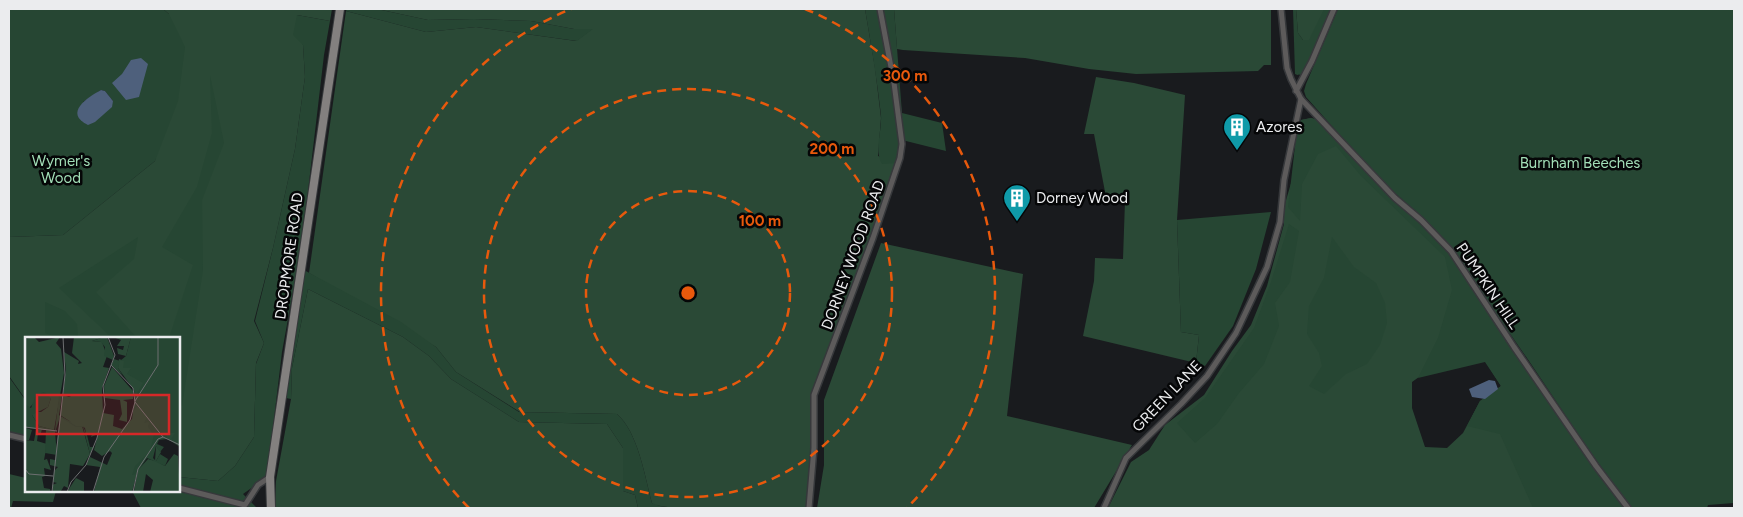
<svg xmlns="http://www.w3.org/2000/svg" width="1743" height="517" viewBox="0 0 1743 517" font-family="Figtree,sans-serif">
<style>
.green{fill:#2a4936;fill-rule:evenodd}
.forest{fill:#264633;fill-rule:evenodd}
.water{fill:#4e607c}
.lines{fill:none;stroke-linecap:round;stroke-linejoin:round}
.street-casing{stroke:#36383b;stroke-width:8}
.secondary-casing{stroke:#36383b;stroke-width:10}
.street{stroke:#5d5b5b;stroke-width:5}
.secondary{stroke:#83807f;stroke-width:8}
.ring{fill:none;stroke:#e8590c;stroke-width:2.5;stroke-dasharray:9 6}
.labels{text-anchor:middle;dominant-baseline:central;stroke-width:5;stroke-linejoin:round;paint-order:stroke}
.poi-label{font-size:15px;fill:#ebecee;stroke:#050607;text-anchor:start}
.park-label{font-size:15px;fill:#a2deb7;stroke:#050607}
.street-label{font-size:15px;fill:#ebecee;stroke:#050607}
.inset-road{fill:none;stroke:#6d6f71;stroke-width:1}
.view{fill:#d62828;fill-opacity:0.15;stroke:#d62828;stroke-width:2.5}
.inset-edge{fill:none;stroke:#ebecee;stroke-width:2.5}
.centre{fill:#e8590c;stroke:#050607;stroke-width:2.5}
.ring-label{font-size:15px;text-anchor:middle;font-weight:bold;fill:#e8590c;stroke:#050607;stroke-width:5;stroke-linejoin:round;paint-order:stroke}
</style>
<rect width="100%" height="100%" fill="#191b1e"/>
<g class="green">
<polygon points="163,9 332,9 330,21 297,15 303,45 305,77 295,149 273,248 254,321 264,343 256,363 254,437 235,466 218,481 179,477 179,338 26,338 26,400 9,376 9,237 63,235 155,161 169,14"/>
<path d="M377,9H865L875,68L881,118L878,156L897,163L891,186L814,395L809,508H674L654,505L652,503C645,477 638,432 617,414L520,412L456,372L436,347L309,273L346,11L426,32L476,27L576,41L592,29H574L531,21L474,19L428,20Z"/>
<polygon points="894,9 1271,9 1271,65 1264,65 1258,71 1136,74 1089,69 1025,58 903,50 897,49"/>
<polygon points="1296,9 1331,9 1298,75 1295,74 1297,71 1309,40 1303,40 1298,33"/>
<polygon points="1096,77 1134,83 1185,95 1177,220 1181,332 1199,335 1196,363 1083,336 1094,281 1095,258 1123,259 1125,201 1106,197 1094,134 1084,134"/>
<path d="M1311,118L1318,120L1452,257L1520,359L1624,508H1108L1131,462L1149,450L1165,425L1204,395L1232,351L1251,325L1267,286L1284,224V207L1292,180L1297,129L1301,120ZM1485,361L1501,386L1480,401L1463,433L1447,448L1425,447L1412,408V382L1426,372Z"/>
<polygon points="881,243 1023,274 1007,416 1132,445 1094,508 817,508 824,465 824,400"/>
<polygon points="308,289 403,337 429,356 451,379 519,422 607,424 623,448 623,491 635,495 638,508 275,508 276,481 291,399 292,368"/>
<polygon points="9,474 26,478 26,491 56,491 53,502 13,501 11,508 9,508"/>
</g>
<g class="forest">
<path d="M9,9H163L169,14L185,47L178,101L155,161L63,235L9,237ZM101,90L105,91L113,101L83,102Z"/>
<polygon points="347,9 377,9 428,20 474,19 531,21 574,29 593,29 577,41 476,27 426,32 346,11"/>
<path d="M865,9H894L902,113L942,123L946,151L902,140L897,163L882,164C874,149 882,132 881,115C877,80 871,44 865,9Z"/>
<polygon points="1293,9 1296,9 1298,33 1303,40 1309,40 1324,9 1331,9 1305,73 1302,75 1295,74"/>
<polygon points="1338,9 1734,9 1734,503 1708,505 1707,508 1631,508 1586,446 1529,361 1449,246 1422,217 1378,178 1306,97 1304,91 1306,84"/>
<polygon points="297,15 330,21 324,55 302,242 282,352 267,477 243,494 257,508 141,508 132,491 179,491 179,477 218,481 235,466 254,437 256,364 264,343 255,321 273,248 295,149 305,77 303,45 293,35"/>
<polygon points="210,75 224,143 202,200 203,270 182,406 179,403 179,338 169,338 193,265 162,247 197,187 212,133"/>
<polygon points="1311,118 1318,120 1452,257 1520,359 1624,508 1533,508 1500,434 1467,426 1480,401 1501,386 1485,362 1418,378 1438,338 1452,290 1445,257 1361,176 1336,146 1318,154 1302,184 1300,221 1288,207 1297,129 1301,120"/>
<polygon points="1271,212 1256,269 1233,326 1205,366 1196,363 1199,335 1181,332 1177,220"/>
<polygon points="1289,224 1299,231 1290,282 1275,303 1279,326 1264,364 1239,393 1217,424 1195,443 1177,423 1205,398 1254,328 1271,282"/>
<polygon points="138,237 134,259 96,292 137,338 112,338 59,288"/>
<polygon points="1332,237 1354,267 1376,283 1385,303 1387,323 1380,345 1367,364 1346,374 1324,394 1309,386 1322,366 1319,353 1307,334 1309,306 1324,278"/>
<path d="M302,269L401,322L436,347L456,372L519,412L617,414C638,432 645,477 652,503L660,506L674,508H638L635,495L623,491V448L607,424L519,422L451,379L429,356L403,337L308,289L292,368L291,399L286,398Z"/>
<polygon points="45,302 65,311 77,324 78,338 58,338 45,333"/>
<polygon points="9,377 26,401 26,439 9,433"/>
</g>
<g class="water">
<polygon points="141,58 148,64 139,97 126,100 112,83 122,74 131,60"/>
<path d="M101,90L105,91L113,101L112,107L95,122L88,125C63,113 88,97 101,90Z"/>
<polygon points="1489,380 1495,381 1498,389 1485,399 1472,397 1469,389"/>
</g>
<g class="lines">
<g class="street-casing">
<g id="street">
<polyline points="1281,9 1287,68 1291,79 1301,99 1395,198 1421,220 1451,251 1514,347 1596,466 1628,508"/>
<polyline points="1296,91 1312,61 1334,9"/>
<polyline points="9,435 26,439"/>
<polyline points="179,488 245,505 258,485 270,477"/>
<polyline points="809,508 814,448 814,395 873,238 900,158 902,144 894,83 880,9"/>
<polyline points="1104,508 1126,458 1181,404 1207,376 1236,333 1267,267 1280,222 1284,180 1301,99"/>
</g>
</g>
<g class="secondary-casing">
<polyline id="secondary" points="271,508 270,477 340,9"/>
</g>
<use href="#street" class="street"/>
<use href="#secondary" class="secondary"/>
</g>
<g class="ring">
<circle cx="688" cy="293" r="102"/>
<circle cx="688" cy="293" r="204"/>
<path d="M469 508A307 307 0 0 1 571 9M805 9A307 307 0 0 1 907 508"/>
</g>
<defs>
<g id="building-pin" transform="scale(1.4375)"><path d="M0 17L-7.5 6A9.5 9.5 0 1 1 7.5 6Z" fill="#0f9aa8" stroke="#050607"/><path d="M-4-6H4V6H1V3H-1V6H-4ZM-2.5-4.3h1.7v1.8h-1.7ZM.8-4.3h1.7v1.8H.8ZM-2.5-1h1.7V.8h-1.7ZM.8-1h1.7V.8H.8Z" fill="#fff"/></g>
</defs>
<g fill-rule="evenodd">
<use href="#building-pin" x="1237" y="127"/>
<use href="#building-pin" x="1017" y="198"/>
</g>
<g class="labels">
<g class="poi-label">
<text x="1256" y="127">Azores</text>
<text x="1036" y="198">Dorney Wood</text>
</g>
<g class="park-label">
<text x="61" y="161">Wymer's<tspan x="61" dy="17">Wood</tspan></text>
<text x="1580" y="163">Burnham Beeches</text>
</g>
<g class="street-label">
<text transform="translate(853 255) rotate(-70)">DORNEY WOOD ROAD</text>
<text transform="translate(289 256) rotate(-82)">DROPMORE ROAD</text>
<text transform="translate(1488 286) rotate(56)">PUMPKIN HILL</text>
<text transform="translate(1167 396) rotate(-46)">GREEN LANE</text>
</g>
</g>
<g transform="translate(25 337)">
<rect width="155" height="155" fill="#191b1e"/>
<path d="M9,0L14,5L35,0L31,6L36,12L39,36L29,93L14,89L7,78V75H16L23,70L26,61L11,64L3,72L0,67V2ZM49,0H79L67,4L77,5L82,19L78,30L84,31L77,51L78,76L89,78L88,89L97,92L107,82L110,60L109,53L93,31L94,22L100,24L101,31H107L102,37L138,0L155,1V110L136,98L113,132L107,155H69L75,130L61,128L65,120L82,128L87,116L85,114L77,119L69,113L73,97L61,96L60,91L57,89L65,117L58,129L45,127L43,151L39,149L36,154L28,155L27,148L32,146L28,145L29,134L33,130L25,128V122L30,123L35,79L46,85L35,78L38,58L44,60L46,59L38,58L41,33L39,15L54,24L53,27L57,26L47,16ZM88,0H106L101,19L93,17L92,11L98,13L99,9H92L96,3ZM87,30L108,54V62L98,63L102,65V85L94,83L97,77L95,63L80,61L79,49ZM17,92L16,96H13L12,104L22,107L19,123L22,122L26,133L19,131L20,139L17,140L5,137L0,131V103L9,104L11,93ZM131,109L136,115L131,124L140,129L149,117L153,119L155,155H125L128,143L121,137L118,155L109,154L113,133L123,122L130,124ZM0,133L17,140L19,151L25,152L26,155H0ZM51,141L59,145V155H42Z" fill="#2a4936"/>
<path d="M79,0H82L89,19L88,23L79,19L80,10L76,5L67,4ZM106,0H155V108L146,102L150,96H141L142,102L134,103L132,107L139,110L135,115L131,109L128,121L131,124L135,117L143,122L140,129L122,121L111,137L107,138L110,129L125,114L129,98L123,90L124,85L119,86L122,80L113,69L109,73L110,60L118,46L102,37L106,31H98L99,24H95L93,31L98,39L86,28L89,22L95,24L101,19ZM19,55L26,61L23,70L7,78L14,89L30,93L34,59H37L34,78L51,89H58L61,96L73,97L66,100L67,97L62,98L65,110H69L65,117L58,90H51L35,80L30,95L32,118L20,116L21,93L1,91L7,93L4,103H0V67L6,71L11,58Z" fill="#264633"/>
<path class="inset-road" d="M110,64L133,28V0M110,65L138,100M0,90L32,94M138,100L155,108M0,132L4,137L28,139M27,155L40,38L38,0M42,155L46,145L61,128L72,101L80,68L78,49L90,18L83,0M68,155L79,120L105,83L110,65L108,51L86,28M108,155L113,132L133,102L138,100"/>
<path class="view" d="M12,58H144V97H12Z"/>
<rect width="155" height="155" class="inset-edge"/>
</g>
<circle cx="688" cy="293" r="8" class="centre"/>
<g class="ring-label">
<text x="905" y="81">300 m</text>
<text x="832" y="154">200 m</text>
<text x="760" y="226">100 m</text>
</g>
<rect width="1743" height="517" fill="none" stroke="#ebecee" stroke-width="20"/>
</svg>
